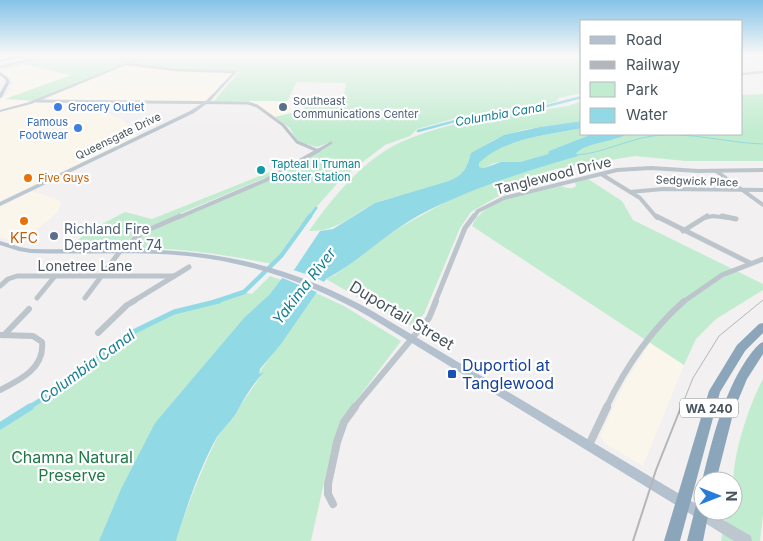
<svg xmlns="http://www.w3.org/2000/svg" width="763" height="541" viewBox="0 0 763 541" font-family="Inter,sans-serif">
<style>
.commercial{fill:#fbf6eb}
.green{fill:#c2ecd0}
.water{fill:#92d9e6}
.pier{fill:#f2f0f0}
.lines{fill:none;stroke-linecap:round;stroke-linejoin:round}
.stream{stroke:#92d9e6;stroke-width:1}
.canal-far5{stroke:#92d9e6;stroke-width:2}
.canal-far4{stroke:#92d9e6;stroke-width:2.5}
.canal-far3{stroke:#92d9e6;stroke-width:3}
.canal-far2{stroke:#92d9e6;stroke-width:4.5}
.canal-far1{stroke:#92d9e6;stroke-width:5}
.canal{stroke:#92d9e6;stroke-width:7}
.street-far5{stroke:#bdc5cc;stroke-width:2.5}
.street-far4{stroke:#bdc5cc;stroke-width:3}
.street-far3{stroke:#bdc5cc;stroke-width:4}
.street-far2{stroke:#bdc5cc;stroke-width:5}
.street-far1{stroke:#bdc5cc;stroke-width:6}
.street{stroke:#bdc5cc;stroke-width:8}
.secondary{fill:#bdc7d0;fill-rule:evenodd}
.primary{fill:#b2c1cd;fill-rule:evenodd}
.highway{fill:#8ba5bb;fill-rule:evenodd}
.rail-far1{stroke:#b3b6ba;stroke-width:1}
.rail{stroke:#b3b6ba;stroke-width:2}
.shop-dot{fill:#3f7fe0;stroke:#fff;stroke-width:2}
.service-dot{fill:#5c6f8a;stroke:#fff;stroke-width:2}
.culture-dot{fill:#0f9aa8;stroke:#fff;stroke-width:2}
.food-dot{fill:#e8710a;stroke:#fff;stroke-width:2}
.transit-dot{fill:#1a4fb4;stroke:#fff;stroke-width:2}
.labels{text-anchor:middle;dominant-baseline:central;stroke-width:4.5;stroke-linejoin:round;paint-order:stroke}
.far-service-label{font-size:11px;fill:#4e5e75;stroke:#fff;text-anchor:start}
.far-shop-label{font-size:11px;fill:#366cbe;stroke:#fff;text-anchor:start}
.far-street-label{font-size:11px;fill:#49545c;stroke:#fff}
.far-culture-label{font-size:11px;fill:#0d838f;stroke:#fff;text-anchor:start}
.far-food-label{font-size:11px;fill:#c56008;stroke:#fff;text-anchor:start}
.far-water-label{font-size:12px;font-style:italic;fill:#168094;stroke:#fff}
.shield{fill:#fff;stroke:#80878d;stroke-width:1}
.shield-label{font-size:12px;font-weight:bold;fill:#49545c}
.street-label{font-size:14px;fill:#49545c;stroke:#fff}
.service-label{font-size:14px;fill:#4e5e75;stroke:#fff;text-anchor:start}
.food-label{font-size:14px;fill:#c56008;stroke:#fff}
.water-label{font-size:15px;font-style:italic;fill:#168094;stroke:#fff}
.near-street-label{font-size:16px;fill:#49545c;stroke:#fff}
.near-transit-label{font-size:16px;fill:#164399;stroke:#fff;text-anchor:start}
.near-park-label{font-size:16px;fill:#1e7947;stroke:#fff}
</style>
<rect width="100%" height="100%" fill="#f2f0f0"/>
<g class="commercial">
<polygon points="23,64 52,72 72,75 8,98 34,101 0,110 0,101 10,90 13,83 11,78 0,70"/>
<polygon points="125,66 172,71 232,73 204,101 43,100"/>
<polygon points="237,101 307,101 304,110 275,117 258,105"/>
<polygon points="38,102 87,102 84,104 105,108 111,115 123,119 137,136 0,201 0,112"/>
<polygon points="32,191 58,200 61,203 58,212 20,244 0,237 0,207"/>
<polygon points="650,343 684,365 643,466 606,444 600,436 624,384"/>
</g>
<g class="green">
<polygon points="52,55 148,55 34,101 5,99 71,75 23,64 0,70 10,65"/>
<path d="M151,55H573L582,57V93L558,98L557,101L536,107L496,110L453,119L417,129L410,136L385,145L342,178L299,227L273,264C227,255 182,248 135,248L131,246C146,225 246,192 275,177C293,168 311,150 331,145L333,143L331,142L317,147L302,143L296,139L290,128L275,117L303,110L307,101H343L346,83L297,82L287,101H214L239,72L178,69L130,64Z"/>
<polygon points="763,94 763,161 686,161 635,156 556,169 539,174 554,182 497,197 471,212 460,228 424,314 413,325 406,325 326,279 335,275 362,254 399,228 449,200 514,174 556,162 592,144 616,139 628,134 742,134 742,95"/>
<path d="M582,101V121C556,126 528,126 503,136C495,139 473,151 469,159C467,164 466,170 461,175C447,189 395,194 374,204C351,215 337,232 309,231C333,197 362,161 399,143C452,118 511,115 568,106Z"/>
<path d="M582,128V134H592L549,151L548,154L520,162H505L494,163L484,168L479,167L478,163C504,138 549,135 582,128Z"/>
<polygon points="270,172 274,174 148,227 136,234 119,247 69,248 87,232 125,212 152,219"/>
<path d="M588,179L622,201L633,220L763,284V290L716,319L696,339L684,365L472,226C483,198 535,192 561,186C566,188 572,190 576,186L575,182Z"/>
<polygon points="270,276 281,280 266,299 119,541 0,541 0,426 55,391 127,335 174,312 226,299 244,292 252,294"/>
<path d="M316,293L344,306L401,341L340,422L331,451L311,541H176C187,506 200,473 216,440C222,428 236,418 240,406L263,373L258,374Z"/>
<path d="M763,379V515L760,541H721L727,511H733V494H736C726,471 750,402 763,379Z"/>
</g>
<path class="water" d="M582,121V128C549,135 504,138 479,163V167L484,168L501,162H520L548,154L549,151L592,134H628C611,143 591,141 576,153L578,156C526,171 479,186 429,210C391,228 362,260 326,279L281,344L260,369L259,374L264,372C254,383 245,396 238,410C235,417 223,429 217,437C199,469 187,506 176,541H99L121,489L155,423L244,318L269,295L286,273L294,270L320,231L333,229L375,203L449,181C465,174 466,169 471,153L504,135L540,127Z"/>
<polygon class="pier" points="290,269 312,276 326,283 319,293 280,277 284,271"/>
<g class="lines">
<path class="stream" d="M577,155C603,153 626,140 652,136C689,131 726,143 763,144"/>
<g class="canal-far5">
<polyline points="742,59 763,57"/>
<polyline points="579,98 582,97"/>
</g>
<polyline class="canal-far4" points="418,131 470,117 539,108 582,97"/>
<polyline class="canal-far3" points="309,218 316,208"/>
<polyline class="canal-far2" points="214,302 244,292 281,256 310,216"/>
<polyline class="canal-far1" points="28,408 55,391 127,335 174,312 219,301"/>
<polyline class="canal" points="0,426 30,407"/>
<g class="street-far5">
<polyline points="0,61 26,55"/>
<polyline points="127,64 176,70 235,72"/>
<polyline points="742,74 763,72"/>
<polyline points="211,98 235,72"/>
</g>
<g class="street-far4">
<polyline points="37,101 248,103 257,106 283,125 297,142 316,150"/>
<polyline points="207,102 212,97"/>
<polyline points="317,151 331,143"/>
</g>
<g class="street-far3">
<polyline points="716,171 763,205"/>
<polyline points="601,174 640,198 657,218"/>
<polyline points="630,192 663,189 763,190"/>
<polyline points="177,218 266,180 319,150"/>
<polyline points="473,218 478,211 504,198 617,170 651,168 698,171 763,170"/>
<polyline points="704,218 713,216 729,218"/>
</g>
<g class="street-far2">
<polyline points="656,216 750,263"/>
<polyline points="722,216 736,219"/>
<polyline points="683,231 707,216"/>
<polyline points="0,286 8,279 17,276 174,276"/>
<polyline points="37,298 55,276"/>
<polyline points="85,298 121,250 143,232 180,216"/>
<polyline points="132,302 189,267"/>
<polyline points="435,302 465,228 474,216"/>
<polyline points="683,302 722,275 763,259"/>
</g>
<g class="street-far1">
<polyline points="98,333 127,305 134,301"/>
<path d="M0,335L33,336L42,342C45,368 20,380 0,390"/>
<polyline points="4,335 29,309"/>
<polyline points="354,408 429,318 436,301"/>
<path d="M606,408C626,366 650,331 684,301"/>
</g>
<g class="street">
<polyline points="589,445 607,407"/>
<polyline points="333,504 328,494 328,484 337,442 344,422 355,407"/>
</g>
<g class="secondary">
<polygon points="146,55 150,55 31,104 0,112 0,110 29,102"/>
<polygon points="206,101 209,102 194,113 0,206 0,202 190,111"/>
<polygon points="701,508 703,509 703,511 708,511 751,536 752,541 734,541 697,518 695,514 697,510"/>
</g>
<g class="primary">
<polygon points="43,55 49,55 0,68 0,66"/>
<polygon points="0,72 8,78 10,82 2,97 0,98 0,93 6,82 5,79 0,75"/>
<path d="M0,241L20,247L31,249C83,250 135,247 187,252C254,258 316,279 374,312L703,508V511H706L707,514L705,518L701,520L697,518L368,316C312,284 253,263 188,256C136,251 83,255 31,253L19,251L0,245Z"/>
</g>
<g class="highway">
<polygon points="763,323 763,333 745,351 720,392 680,541 664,541 709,391 737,345 759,324"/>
<path d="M763,342V354L747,379L734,410L716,481H703V483L702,481C713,437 724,389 752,352C756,348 758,344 763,342Z"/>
<polygon points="703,498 703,511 709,511 703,541 687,541 696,505 698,500"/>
</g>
<polyline class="rail-far1" points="681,408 693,378 719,336 763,300"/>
<polyline class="rail" points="633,541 656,470 681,407"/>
</g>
<linearGradient id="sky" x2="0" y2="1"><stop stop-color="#85c3e7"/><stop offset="0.42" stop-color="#f9f8f8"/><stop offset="1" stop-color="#f9f8f8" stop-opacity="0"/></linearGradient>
<rect width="763" height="131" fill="url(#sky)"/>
<g class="shop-dot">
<circle cx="58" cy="107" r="5"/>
<circle cx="78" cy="128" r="5"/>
</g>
<g class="service-dot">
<circle cx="283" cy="107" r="5"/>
<circle cx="54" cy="236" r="5"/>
</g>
<circle class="culture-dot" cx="261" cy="170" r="5"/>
<g class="food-dot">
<circle cx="28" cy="178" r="5"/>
<circle cx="24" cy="221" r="5"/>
</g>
<rect class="transit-dot" x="447" y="369" width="10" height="10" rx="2.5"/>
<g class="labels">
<g class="far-service-label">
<text x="293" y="101">Southeast<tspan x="293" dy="13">Communications Center</tspan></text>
</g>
<g class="far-shop-label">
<text x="68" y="107">Grocery Outlet</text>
<text x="68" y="122" text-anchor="end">Famous<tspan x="68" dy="13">Footwear</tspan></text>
</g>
<g class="far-street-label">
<text transform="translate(118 136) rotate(-26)">Queensgate Drive</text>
<text transform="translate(697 181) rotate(2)">Sedgwick Place</text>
</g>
<g class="far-culture-label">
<text x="271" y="164">Tapteal II Truman<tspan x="271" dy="13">Booster Station</tspan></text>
</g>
<g class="far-food-label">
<text x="38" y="178">Five Guys</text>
</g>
<g class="far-water-label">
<text transform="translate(500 114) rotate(-10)">Columbia Canal</text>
</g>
<rect class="shield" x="680" y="398.5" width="58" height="19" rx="4"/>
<g class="shield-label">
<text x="709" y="408">WA 240</text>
</g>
<g class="street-label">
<text transform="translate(553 175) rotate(-14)">Tanglewood Drive</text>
<text x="85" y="265">Lonetree Lane</text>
</g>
<g class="service-label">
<text x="64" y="228">Richland Fire<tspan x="64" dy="16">Department 74</tspan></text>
</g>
<g class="food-label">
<text x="24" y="237">KFC</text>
</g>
<g class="water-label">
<text transform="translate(304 286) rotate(-52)">Yakima River</text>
<text transform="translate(87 366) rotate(-36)">Columbia Canal</text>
</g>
<g class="near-street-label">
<text transform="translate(402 315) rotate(31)">Duportail Street</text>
</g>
<g class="near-transit-label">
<text x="462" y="365">Duportiol at<tspan x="462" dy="18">Tanglewood</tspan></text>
</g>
<g class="near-park-label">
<text x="72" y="457">Chamna Natural<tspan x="72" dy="18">Preserve</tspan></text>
</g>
</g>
<rect x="580" y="20" width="162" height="115" fill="#ffffff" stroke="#b6bbbe"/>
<rect x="590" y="36" width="25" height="8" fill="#b2c1cd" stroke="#b6bbbe"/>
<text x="626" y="45" font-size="15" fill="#49545c">Road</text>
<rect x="590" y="61" width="25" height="8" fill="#b3b6ba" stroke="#b6bbbe"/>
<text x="626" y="70" font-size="15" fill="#49545c">Railway</text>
<rect x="590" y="82" width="25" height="15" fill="#c2ecd0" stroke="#b6bbbe"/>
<text x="626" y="95" font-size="15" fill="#49545c">Park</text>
<rect x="590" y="108" width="25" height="15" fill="#92d9e6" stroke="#b6bbbe"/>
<text x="626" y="120" font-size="15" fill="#49545c">Water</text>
<g transform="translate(718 496) rotate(90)"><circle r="24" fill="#ffffff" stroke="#b6bbbe"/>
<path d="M0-4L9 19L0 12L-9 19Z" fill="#267cd6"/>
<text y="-8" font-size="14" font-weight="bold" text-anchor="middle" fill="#49545c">N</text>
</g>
</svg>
